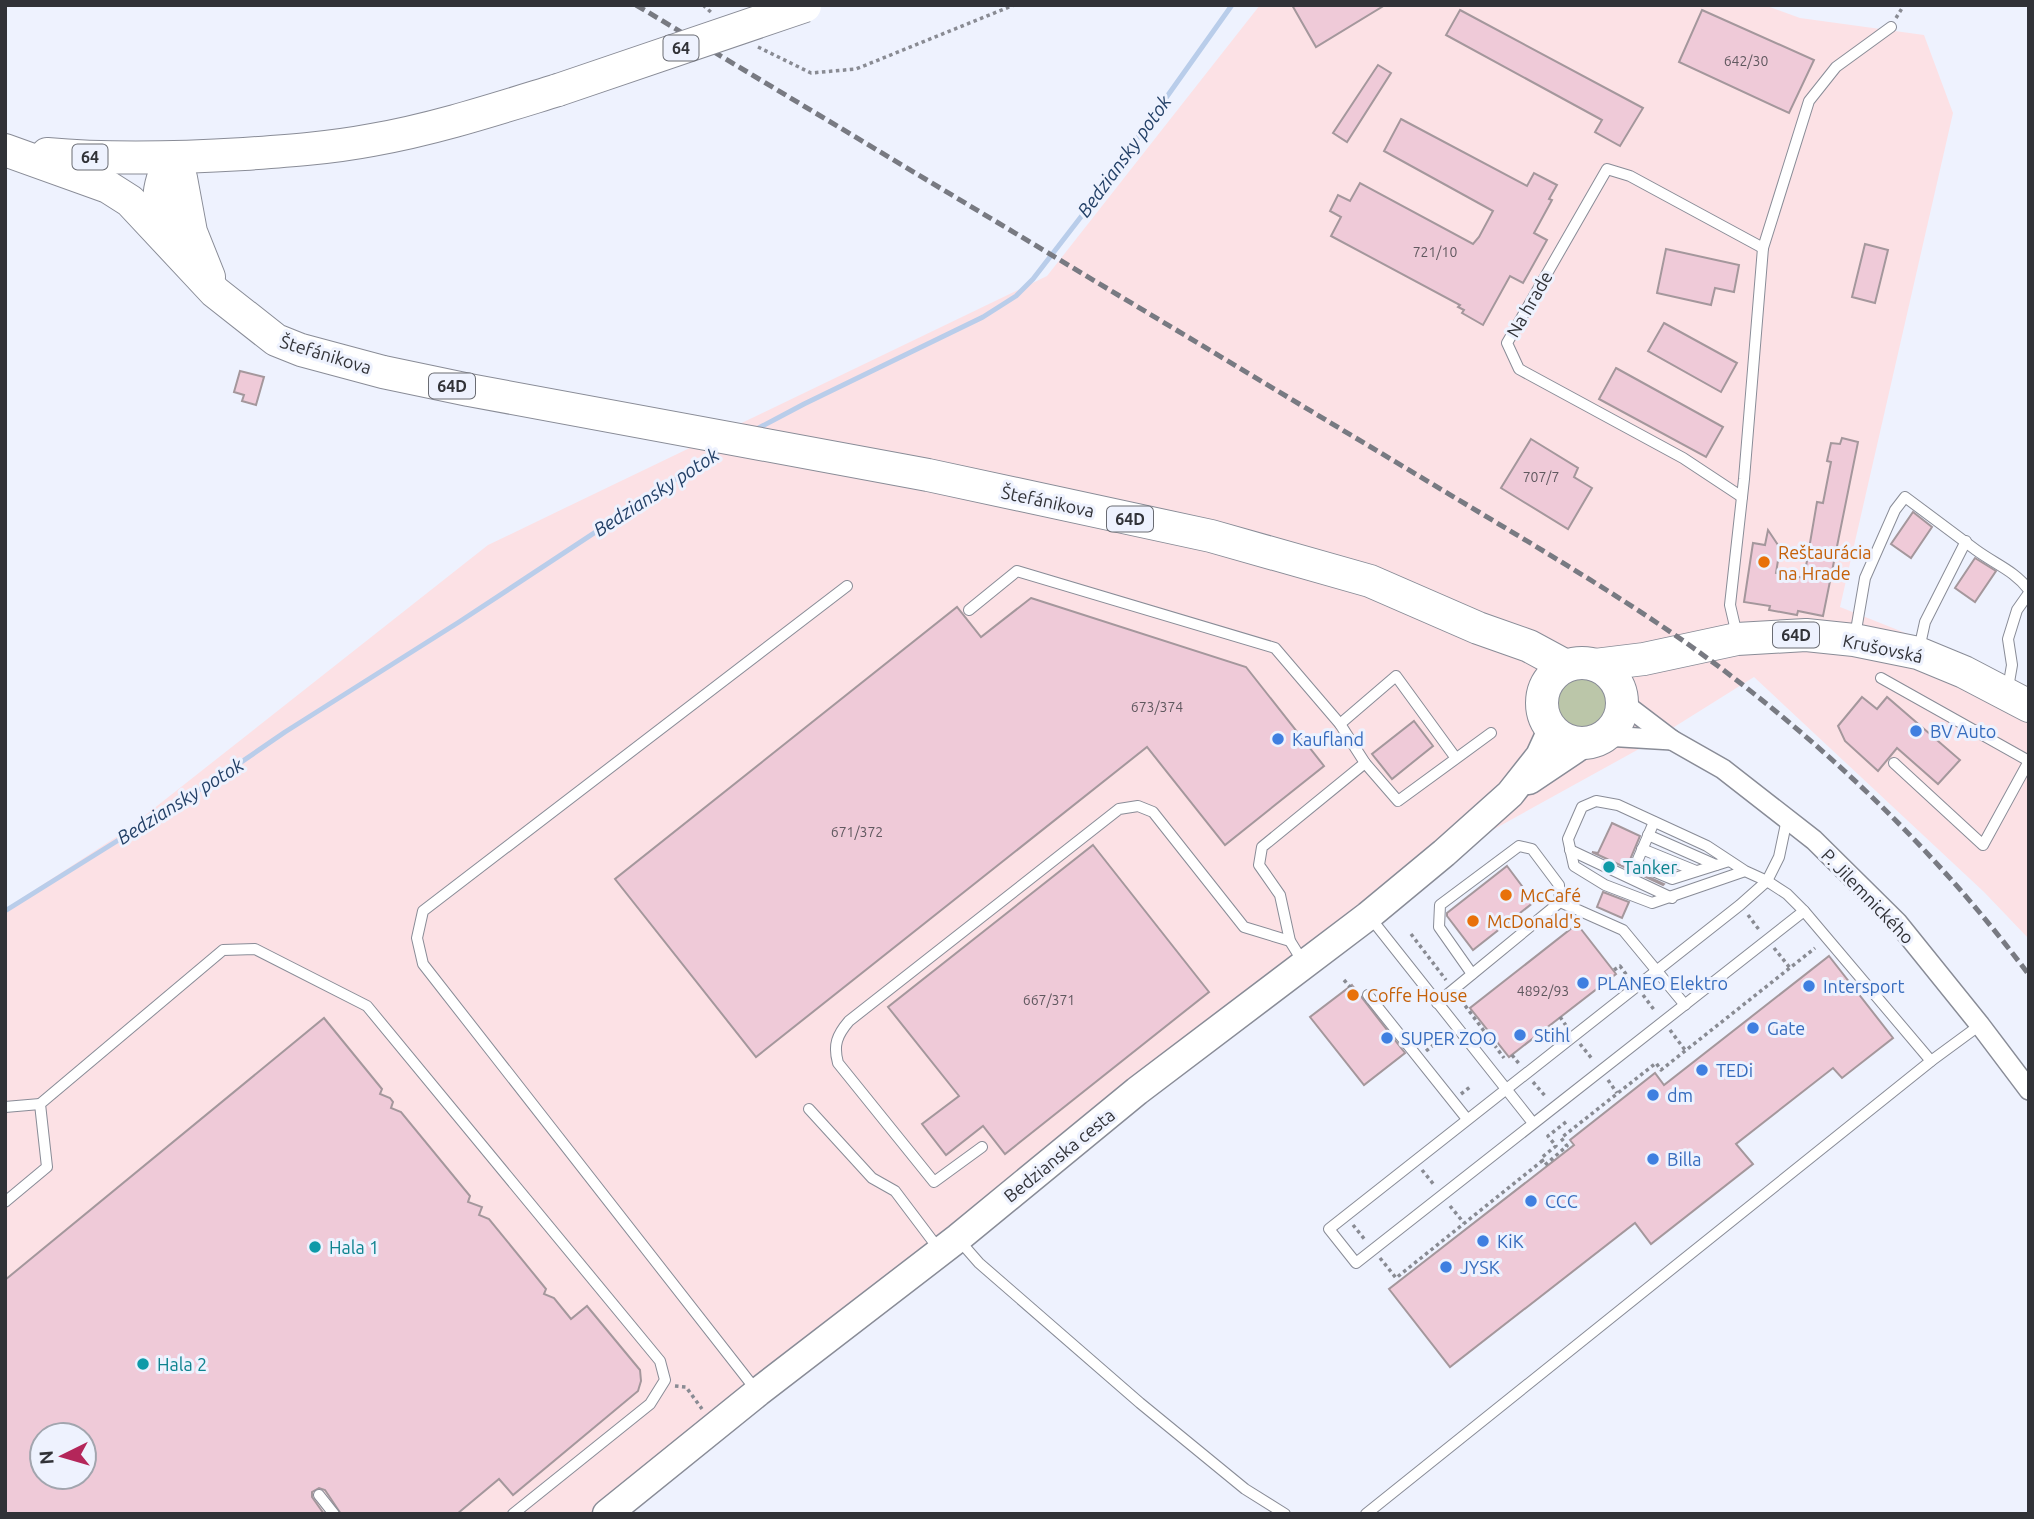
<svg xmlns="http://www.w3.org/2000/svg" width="2034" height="1519" viewBox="0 0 2034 1519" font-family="Ubuntu,sans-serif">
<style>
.industrial{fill:#fce1e5;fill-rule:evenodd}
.green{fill:#bbc6a9}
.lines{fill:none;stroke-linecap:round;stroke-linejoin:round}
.stream{stroke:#b9cdea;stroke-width:5}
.building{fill:#efcad8;stroke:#a4979c;stroke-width:2;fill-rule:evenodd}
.lane-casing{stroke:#898c97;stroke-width:12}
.street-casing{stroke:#898c97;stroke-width:22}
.secondary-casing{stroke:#898c97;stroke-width:31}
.primary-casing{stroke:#898c97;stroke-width:34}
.path{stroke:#898b93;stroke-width:3.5;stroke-dasharray:3.5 3.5;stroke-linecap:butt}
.lane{stroke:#fff;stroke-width:10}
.street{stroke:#fff;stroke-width:19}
.secondary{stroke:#fff;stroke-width:28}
.primary{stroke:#fff;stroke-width:32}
.rail{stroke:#787a82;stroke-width:5;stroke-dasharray:10 5;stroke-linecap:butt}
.primary-bridge-casing{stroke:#898c97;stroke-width:34;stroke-linecap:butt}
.primary-bridge{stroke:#fff;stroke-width:32}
.food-dot{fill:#e8710a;stroke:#eef2fe;stroke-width:2.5}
.shop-dot{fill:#3f7fe0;stroke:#eef2fe;stroke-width:2.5}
.culture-dot{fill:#0f9aa8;stroke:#eef2fe;stroke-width:2.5}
.labels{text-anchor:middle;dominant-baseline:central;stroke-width:6;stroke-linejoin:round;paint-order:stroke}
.number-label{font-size:14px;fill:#60585f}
.shield{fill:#eef2fe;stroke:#6a6c73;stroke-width:2}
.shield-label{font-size:16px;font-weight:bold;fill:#313237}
.street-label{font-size:18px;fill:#313237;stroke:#eef2fe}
.food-label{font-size:18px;fill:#c56008;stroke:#eef2fe;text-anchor:start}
.shop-label{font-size:18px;fill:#366cbe;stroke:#eef2fe;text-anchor:start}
.culture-label{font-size:18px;fill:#0d838f;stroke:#eef2fe;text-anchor:start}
.water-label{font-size:19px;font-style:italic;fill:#234067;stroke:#eef2fe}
</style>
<rect width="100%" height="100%" fill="#eef2fe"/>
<path class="industrial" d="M1260,5H1764L1800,18L1924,35L1953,113L1840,607L1981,663L2029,687V939L1984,892L1754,677L1639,749L1362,902L944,1251L596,1514H5V909L124,832L488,545L1047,276ZM42,1435H84V1477H42Z"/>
<circle class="green" cx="1584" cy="704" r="26"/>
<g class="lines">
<g class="stream">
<polyline points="753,431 804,404 983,317 1016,296 1033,279 1087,209 1232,5"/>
<polyline points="5,911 221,776 285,732 459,622 720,450"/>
</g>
</g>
<g class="building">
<polygon points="1292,5 1385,5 1316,47"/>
<polygon points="1460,10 1643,108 1620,146 1595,132 1602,120 1446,35"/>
<polygon points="1702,10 1814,60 1789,113 1679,62"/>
<polygon points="1378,65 1391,73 1347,142 1333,133"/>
<polygon points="1401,119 1527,186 1534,173 1557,185 1549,199 1552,200 1534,233 1547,240 1523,283 1510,276 1483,325 1462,313 1464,310 1458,307 1460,305 1331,236 1341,217 1330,211 1338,195 1350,201 1360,183 1473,244 1479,237 1493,211 1384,151"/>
<polygon points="1865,244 1888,250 1875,303 1852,297"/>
<polygon points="1666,249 1739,265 1734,292 1715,288 1711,305 1657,293"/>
<polygon points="1664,323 1737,363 1721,392 1648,351"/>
<polygon points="1616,368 1723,427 1706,457 1599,399"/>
<polygon points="240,371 264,377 256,405 242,401 244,395 234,392"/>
<polygon points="1842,438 1858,442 1823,616 1798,611 1797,615 1769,610 1770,606 1744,602 1753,543 1765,545 1768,530 1780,548 1776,573 1804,578 1817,502 1823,503 1831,462 1827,461 1831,443 1840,444"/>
<polygon points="1531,439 1578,468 1574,477 1592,488 1568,529 1501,488"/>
<polygon points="1913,512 1932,527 1911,558 1891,544"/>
<polygon points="1975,558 1996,571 1975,602 1955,588"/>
<polygon points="1031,598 1246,667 1324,766 1225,845 1147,747 756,1057 615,879 957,607 981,637"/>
<polygon points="1862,697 1877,709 1887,697 1960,760 1938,784 1897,748 1878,771 1845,741 1838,726"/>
<polygon points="1414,721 1433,746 1392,779 1372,754"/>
<polygon points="1612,823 1640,836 1629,862 1631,869 1664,884 1663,885 1592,852 1598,853"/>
<polygon points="1093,845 1209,992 1005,1154 983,1126 946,1155 922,1124 959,1096 888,1007"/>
<polygon points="1507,866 1534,902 1473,950 1447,916 1447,913"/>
<polygon points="1603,892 1629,902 1622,918 1597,907"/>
<polygon points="1577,924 1616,974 1509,1057 1470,1008"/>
<polygon points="1829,956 1893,1038 1842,1078 1833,1068 1736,1144 1753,1164 1651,1244 1635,1223 1450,1367 1389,1289 1574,1145 1570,1140 1655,1073 1664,1085"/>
<polygon points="1352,985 1405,1053 1364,1085 1310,1017"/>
<path d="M324,1018L382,1089L380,1094L390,1098L393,1102L391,1108L401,1112L470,1196L468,1202L482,1207L479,1215L489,1219L546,1289L544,1294L554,1298L571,1319L587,1306L640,1370L641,1381L638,1391L513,1495L499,1479L457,1514H341L325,1490L319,1488L312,1492V1497L324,1514H5V1280ZM42,1435H84V1477H42Z"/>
</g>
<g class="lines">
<g class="lane-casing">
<g id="lane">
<polyline points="1742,497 1683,458 1519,369 1507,343 1607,169 1630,176 1763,248"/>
<polyline points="969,610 1017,571 1275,648 1340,724 1365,763 1398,801 1491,733"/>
<polyline points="1737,635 1730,605 1744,479 1763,248 1809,101 1836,67 1891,27"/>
<path d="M1855,636L1865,578L1895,510L1905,497C1929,515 1953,533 1976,550C1995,564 2015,571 2029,590"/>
<polyline points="1919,649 1925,622 1966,541"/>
<polyline points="1881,678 2029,761"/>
<polyline points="2008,688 2012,665 2008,639 2017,610 2029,593"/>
<polyline points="1340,724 1396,676 1455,757"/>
<polyline points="1894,763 1983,845 2029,761"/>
<polyline points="1787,819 1779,857 1767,881 1740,905 1329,1229 1356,1263 1804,911"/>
<polyline points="1654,822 1636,864 1672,879 1729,861"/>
<polyline points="1648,835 1716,865"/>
<polyline points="1642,849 1696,871"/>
<polyline points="1570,850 1672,898"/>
<polyline points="1745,871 1652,903 1605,885 1574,866 1568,839 1582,807 1596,801 1618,805 1707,846 1745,871 1767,881 1787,894 1804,911 1931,1061"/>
<polyline points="1560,902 1623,930 1685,1005"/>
<polyline points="1369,916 1533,1123"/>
<polyline points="1303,962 1290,941 1280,895 1259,865 1262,847 1365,763"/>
<polyline points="1472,974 1439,927 1440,905 1519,846 1532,849 1559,885 1560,902"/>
<polyline points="1368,995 1467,1119"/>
<polyline points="1437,1003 1560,902"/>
<polyline points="5,1107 40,1104"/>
<polyline points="809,1109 872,1178 895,1191 938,1248"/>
<path d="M982,1147L934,1182L838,1063C833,1045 837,1035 849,1021L1119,809L1138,806L1153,812L1244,927L1290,941"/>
<polyline points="5,1202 47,1167 40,1104 223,950 255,949 367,1006 660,1361 665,1380 650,1404 513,1514"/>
<polyline points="958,1239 979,1263 1140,1403 1245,1489 1285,1514"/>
<polyline points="756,1390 423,964 417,938 423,911 847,586"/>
<polyline points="319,1495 334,1514"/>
<polyline points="1366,1514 1931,1061 1980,1025"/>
</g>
</g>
<g class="street-casing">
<g id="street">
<polyline points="1622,702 1672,740 1723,769 1814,840 1897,922 1980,1025 2029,1090"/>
<polyline points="1605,736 1672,740"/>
</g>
</g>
<g class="secondary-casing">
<g id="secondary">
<polyline points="1529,780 1584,743"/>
<polyline points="607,1514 758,1392 958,1238 1137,1091 1368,916 1444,853 1510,794 1540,756 1552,730"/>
</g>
</g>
<g class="primary-casing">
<g id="primary">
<polyline points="5,150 108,187 130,201 215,292 276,340 301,350 383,372 469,390 928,475 1211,536 1370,581 1478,628 1529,646 1566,666"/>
<path d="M47,154C113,160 178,158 244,154C287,151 330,148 372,140C435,129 496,109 558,90"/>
<polyline points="172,158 181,178 191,232 209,277"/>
<path d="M170,239C156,208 155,189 172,158"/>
<circle cx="1582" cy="703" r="40"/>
<polyline points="1595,665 1644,659 1737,639 1806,635 1854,640 1918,653 1964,672 2029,706"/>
</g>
</g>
<g class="path">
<polyline points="703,5 713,14"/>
<polyline points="1896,18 1904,5"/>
<polyline points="758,47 811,73 856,69 1014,5"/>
<polyline points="1748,915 1760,931"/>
<polyline points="1411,934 1446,980"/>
<polyline points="1774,948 1790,968"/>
<polyline points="1614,970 1620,966 1629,978"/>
<polyline points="1344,980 1351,988"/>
<polyline points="1643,995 1655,1011"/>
<polyline points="1461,1000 1504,1058"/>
<polyline points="1560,1017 1567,1027"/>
<polyline points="1670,1030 1685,1050"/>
<polyline points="1580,1044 1593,1060"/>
<polyline points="1426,1051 1446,1035"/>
<polyline points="1512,1055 1520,1065"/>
<polyline points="1608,1080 1617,1093"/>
<polyline points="1533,1082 1546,1097"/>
<polyline points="1461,1094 1470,1087"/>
<polyline points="1566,1122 1548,1136 1556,1146 1541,1158 1545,1165 1567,1146 1561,1138 1656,1063 1661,1070 1815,948"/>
<polyline points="1422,1170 1435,1186"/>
<polyline points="1450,1206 1464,1223"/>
<polyline points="1353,1225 1366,1241"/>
<polyline points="1380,1258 1396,1278 1542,1161"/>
<polyline points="675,1386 686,1387 702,1409"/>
</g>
<use href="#lane" class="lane"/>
<use href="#street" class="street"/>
<use href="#secondary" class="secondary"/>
<use href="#primary" class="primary"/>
<path class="rail" d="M636,5L1532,544C1586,577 1640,610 1692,647C1819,738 1936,850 2029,975"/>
<g class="primary-bridge-casing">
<polyline id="primary-bridge" points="558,90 805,6"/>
</g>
<use href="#primary-bridge" class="primary-bridge"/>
</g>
<g class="food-dot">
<circle cx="1764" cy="562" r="7"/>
<circle cx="1506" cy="895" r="7"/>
<circle cx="1473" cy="921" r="7"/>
<circle cx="1353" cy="995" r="7"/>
</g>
<g class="shop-dot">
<circle cx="1916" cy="731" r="7"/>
<circle cx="1278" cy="739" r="7"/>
<circle cx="1583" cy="983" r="7"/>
<circle cx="1809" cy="986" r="7"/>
<circle cx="1753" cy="1028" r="7"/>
<circle cx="1520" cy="1035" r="7"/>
<circle cx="1387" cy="1038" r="7"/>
<circle cx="1702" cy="1070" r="7"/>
<circle cx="1653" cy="1095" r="7"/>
<circle cx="1653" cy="1159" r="7"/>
<circle cx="1531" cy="1201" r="7"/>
<circle cx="1483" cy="1241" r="7"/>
<circle cx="1446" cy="1267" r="7"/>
</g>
<g class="culture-dot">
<circle cx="1609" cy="867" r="7"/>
<circle cx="315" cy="1247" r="7"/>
<circle cx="143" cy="1364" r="7"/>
</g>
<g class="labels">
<g class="number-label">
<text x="1746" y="61">642/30</text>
<text x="1435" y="252">721/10</text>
<text x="1541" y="477">707/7</text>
<text x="1157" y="707">673/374</text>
<text x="857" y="832">671/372</text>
<text x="1543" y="991">4892/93</text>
<text x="1049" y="1000">667/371</text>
</g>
<g class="shield">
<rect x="663.5" y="35.5" width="35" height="25" rx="5"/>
<rect x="72.5" y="144.5" width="35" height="25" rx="5"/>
<rect x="429" y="373.5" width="46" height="25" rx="5"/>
<rect x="1107" y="506.5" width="46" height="25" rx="5"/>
<rect x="1773" y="622.5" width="46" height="25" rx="5"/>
</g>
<g class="shield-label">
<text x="681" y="48">64</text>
<text x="90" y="157">64</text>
<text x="452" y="386">64D</text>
<text x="1130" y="519">64D</text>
<text x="1796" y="635">64D</text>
</g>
<g class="street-label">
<text transform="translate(1529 304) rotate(-60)">Na hrade</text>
<text transform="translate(326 354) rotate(17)">Štefánikova</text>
<text transform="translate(1048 501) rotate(12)">Štefánikova</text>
<text transform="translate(1883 648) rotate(12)">Krušovská</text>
<text transform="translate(1868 896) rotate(46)">P. Jilemnického</text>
<text transform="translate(1059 1155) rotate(-39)">Bedzianska cesta</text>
</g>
<g class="food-label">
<text x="1778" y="552">Reštaurácia<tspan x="1778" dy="21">na Hrade</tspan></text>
<text x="1520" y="895">McCafé</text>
<text x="1487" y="921">McDonald's</text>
<text x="1367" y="995">Coffe House</text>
</g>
<g class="shop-label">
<text x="1930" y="731">BV Auto</text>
<text x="1292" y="739">Kaufland</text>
<text x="1597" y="983">PLANEO Elektro</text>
<text x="1823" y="986">Intersport</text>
<text x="1767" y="1028">Gate</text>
<text x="1534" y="1035">Stihl</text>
<text x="1401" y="1038">SUPER ZOO</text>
<text x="1716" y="1070">TEDi</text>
<text x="1667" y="1095">dm</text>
<text x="1667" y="1159">Billa</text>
<text x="1545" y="1201">CCC</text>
<text x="1497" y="1241">KiK</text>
<text x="1460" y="1267">JYSK</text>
</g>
<g class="culture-label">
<text x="1623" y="867">Tanker</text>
<text x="329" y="1247">Hala 1</text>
<text x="157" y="1364">Hala 2</text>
</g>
<g class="water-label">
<text transform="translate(1124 156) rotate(-54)">Bedziansky potok</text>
<text transform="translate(656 492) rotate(-33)">Bedziansky potok</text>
<text transform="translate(180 801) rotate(-32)">Bedziansky potok</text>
</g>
</g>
<rect width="2034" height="1519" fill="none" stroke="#313237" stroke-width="14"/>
<g transform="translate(63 1456) rotate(265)"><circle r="33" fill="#eef2fe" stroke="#a2a5ae" stroke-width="2"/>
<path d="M0-5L12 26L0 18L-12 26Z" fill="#b4265a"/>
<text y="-10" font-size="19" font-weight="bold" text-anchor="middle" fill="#313237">N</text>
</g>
</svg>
